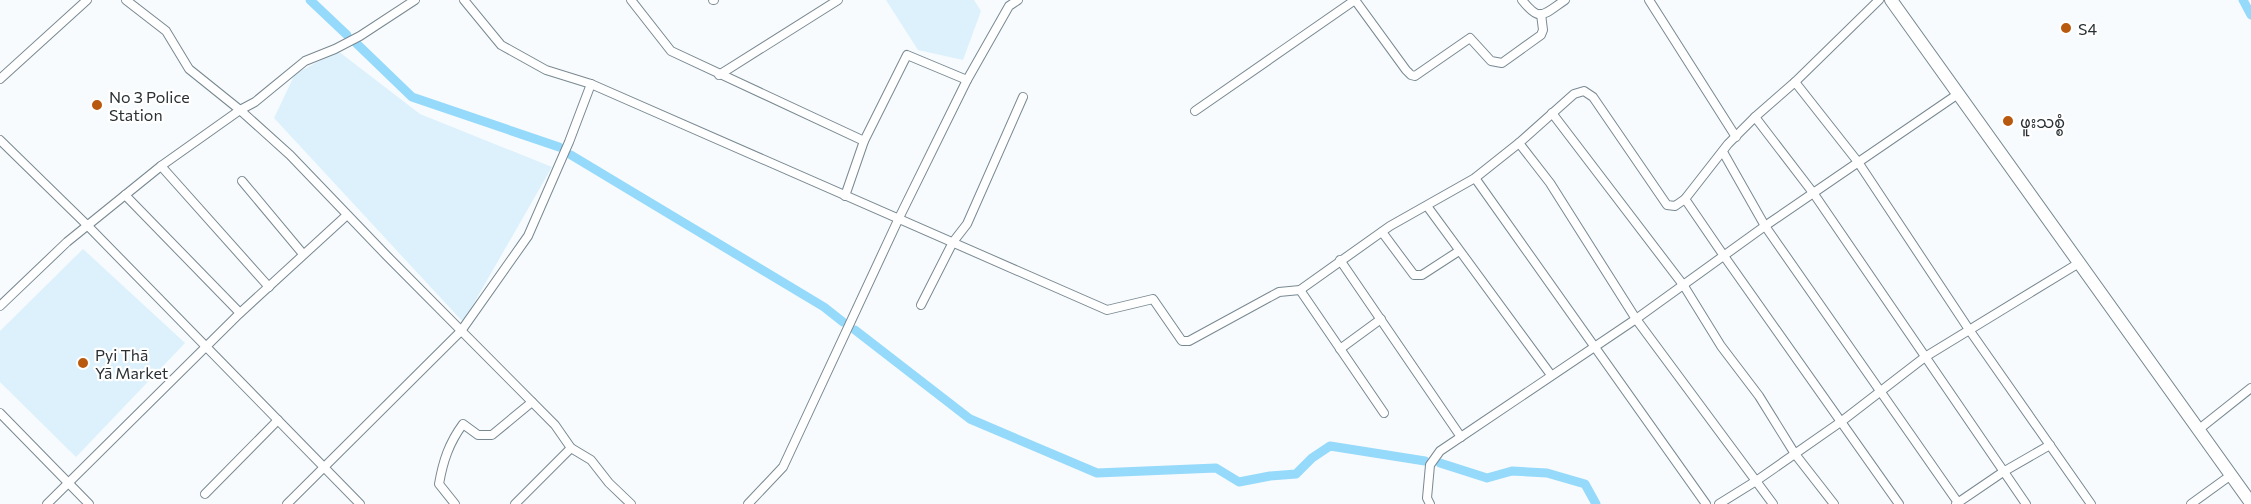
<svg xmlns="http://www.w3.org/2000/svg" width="2251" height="504" viewBox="0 0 2251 504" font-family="Commissioner,'Noto Sans Myanmar',sans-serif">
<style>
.built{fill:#dcf1fc}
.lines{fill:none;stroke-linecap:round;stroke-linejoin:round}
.canal{stroke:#95d9fb;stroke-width:9}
.minor-casing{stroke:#798992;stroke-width:10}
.trunk-casing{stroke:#798992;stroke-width:14}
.minor{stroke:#fff;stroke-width:8}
.trunk{stroke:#fff;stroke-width:12}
.poi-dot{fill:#b8590f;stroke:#fff;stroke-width:2}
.labels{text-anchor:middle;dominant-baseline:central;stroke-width:4.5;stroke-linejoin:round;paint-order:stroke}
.poi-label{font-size:16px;fill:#2a3134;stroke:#fff;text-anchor:start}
</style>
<rect width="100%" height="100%" fill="#f7fbfd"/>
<g class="built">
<polygon points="886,0 974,0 981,11 963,60 918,50"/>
<polygon points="338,51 420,114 552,167 463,322 274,118 295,74"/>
<polygon points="83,249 185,343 76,457 0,382 0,331"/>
</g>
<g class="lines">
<g class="canal">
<polyline points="310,0 347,35"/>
<polyline points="2243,0 2251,15"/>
<polyline points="356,43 412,97 559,147"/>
<polyline points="571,155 824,307 843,322"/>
<polyline points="855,330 970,419 1097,473 1216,468 1239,482 1270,476 1296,474 1312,458 1330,446 1425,461"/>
<polyline points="1440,463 1487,478 1512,471 1547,473 1585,484 1596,504"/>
</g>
<g class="minor-casing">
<g id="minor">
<polyline points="126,0 166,31 189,69 240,110 290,155 387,256 555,425 571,448 591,460 609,483 631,504"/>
<polyline points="464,0 501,45 546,70 591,84 1107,310 1153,299 1182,341 1189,341 1279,292 1300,290 1390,226 1475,178 1519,143"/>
<polyline points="631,0 671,51 864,141"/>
<polyline points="713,0 714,0"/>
<polyline points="1355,0 1406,70 1411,75 1415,76 1470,38 1491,61 1502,63 1541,35 1543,30 1541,14"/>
<path d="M1522,0C1540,23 1543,15 1565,0"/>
<polyline points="1649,0 1736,137"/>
<polyline points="719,75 838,0"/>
<polyline points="0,79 87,0"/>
<polyline points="1795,82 1879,0"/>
<polyline points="1195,111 1355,0"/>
<polyline points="1552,113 1684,286 1721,346 1759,396 1795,454 1834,504"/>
<polyline points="1755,117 1795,82 1858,162 1970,331 2091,504"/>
<polyline points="0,140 87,225 360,504"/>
<polyline points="1723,152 1765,226 1959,504"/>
<polyline points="161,166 269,287"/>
<polyline points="1475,178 1706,504"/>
<polyline points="242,181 303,254"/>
<polyline points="125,195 240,313"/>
<polyline points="845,196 864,141 907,55 967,80"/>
<polyline points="1685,199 1724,256 1899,504"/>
<polyline points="1427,206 1551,375"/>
<polyline points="1382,232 1414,275 1422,275 1459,251"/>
<polyline points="1340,260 1461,437"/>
<polyline points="1300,290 1384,413"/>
<polyline points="921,305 953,242 967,224 1023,97"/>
<polyline points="0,306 67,242 161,166 240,110 255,102 305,61 335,49 360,36 415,0"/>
<polyline points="1340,349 1381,319"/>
<polyline points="0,413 89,504"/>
<polyline points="2198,430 2251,388"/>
<polyline points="205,494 278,420"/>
<polyline points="47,504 240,313 347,215"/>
<polyline points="287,504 461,331 528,236 569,142 591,84"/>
<path d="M455,504L439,484C443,461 449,443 463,424L478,435H492L532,402"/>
<polyline points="515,504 571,448"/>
<polyline points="748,504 783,467 899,218 967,80 1009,6 1018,0"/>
<polyline points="1430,504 1427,498 1430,465 1440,451 1636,319 1765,226 1958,94"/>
<polyline points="1719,504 1756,481 1842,421 1925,357 2079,263"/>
<polyline points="1773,504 1636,319 1550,183 1519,143 1574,94 1584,91 1593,97 1667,205 1675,206 1685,199 1728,144 1755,117 1814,194 2026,504"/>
<polyline points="1956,504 2003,472 2050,445"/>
<polyline points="2191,504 2231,475"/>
</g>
</g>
<g class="trunk-casing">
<polyline id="trunk" points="1891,0 2251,503"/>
</g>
<use href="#minor" class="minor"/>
<use href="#trunk" class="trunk"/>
</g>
<g class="poi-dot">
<circle cx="2066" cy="28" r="6"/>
<circle cx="97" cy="105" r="6"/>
<circle cx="2008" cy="121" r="6"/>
<circle cx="83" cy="363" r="6"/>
</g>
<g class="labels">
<g class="poi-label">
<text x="2078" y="28">S4</text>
<text x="109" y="96">No 3 Police<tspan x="109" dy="18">Station</tspan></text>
<text x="2020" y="121">ဖူးသစ္စံ</text>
<text x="95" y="354">Pyi Thā<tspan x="95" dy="18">Yā Market</tspan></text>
</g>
</g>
</svg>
